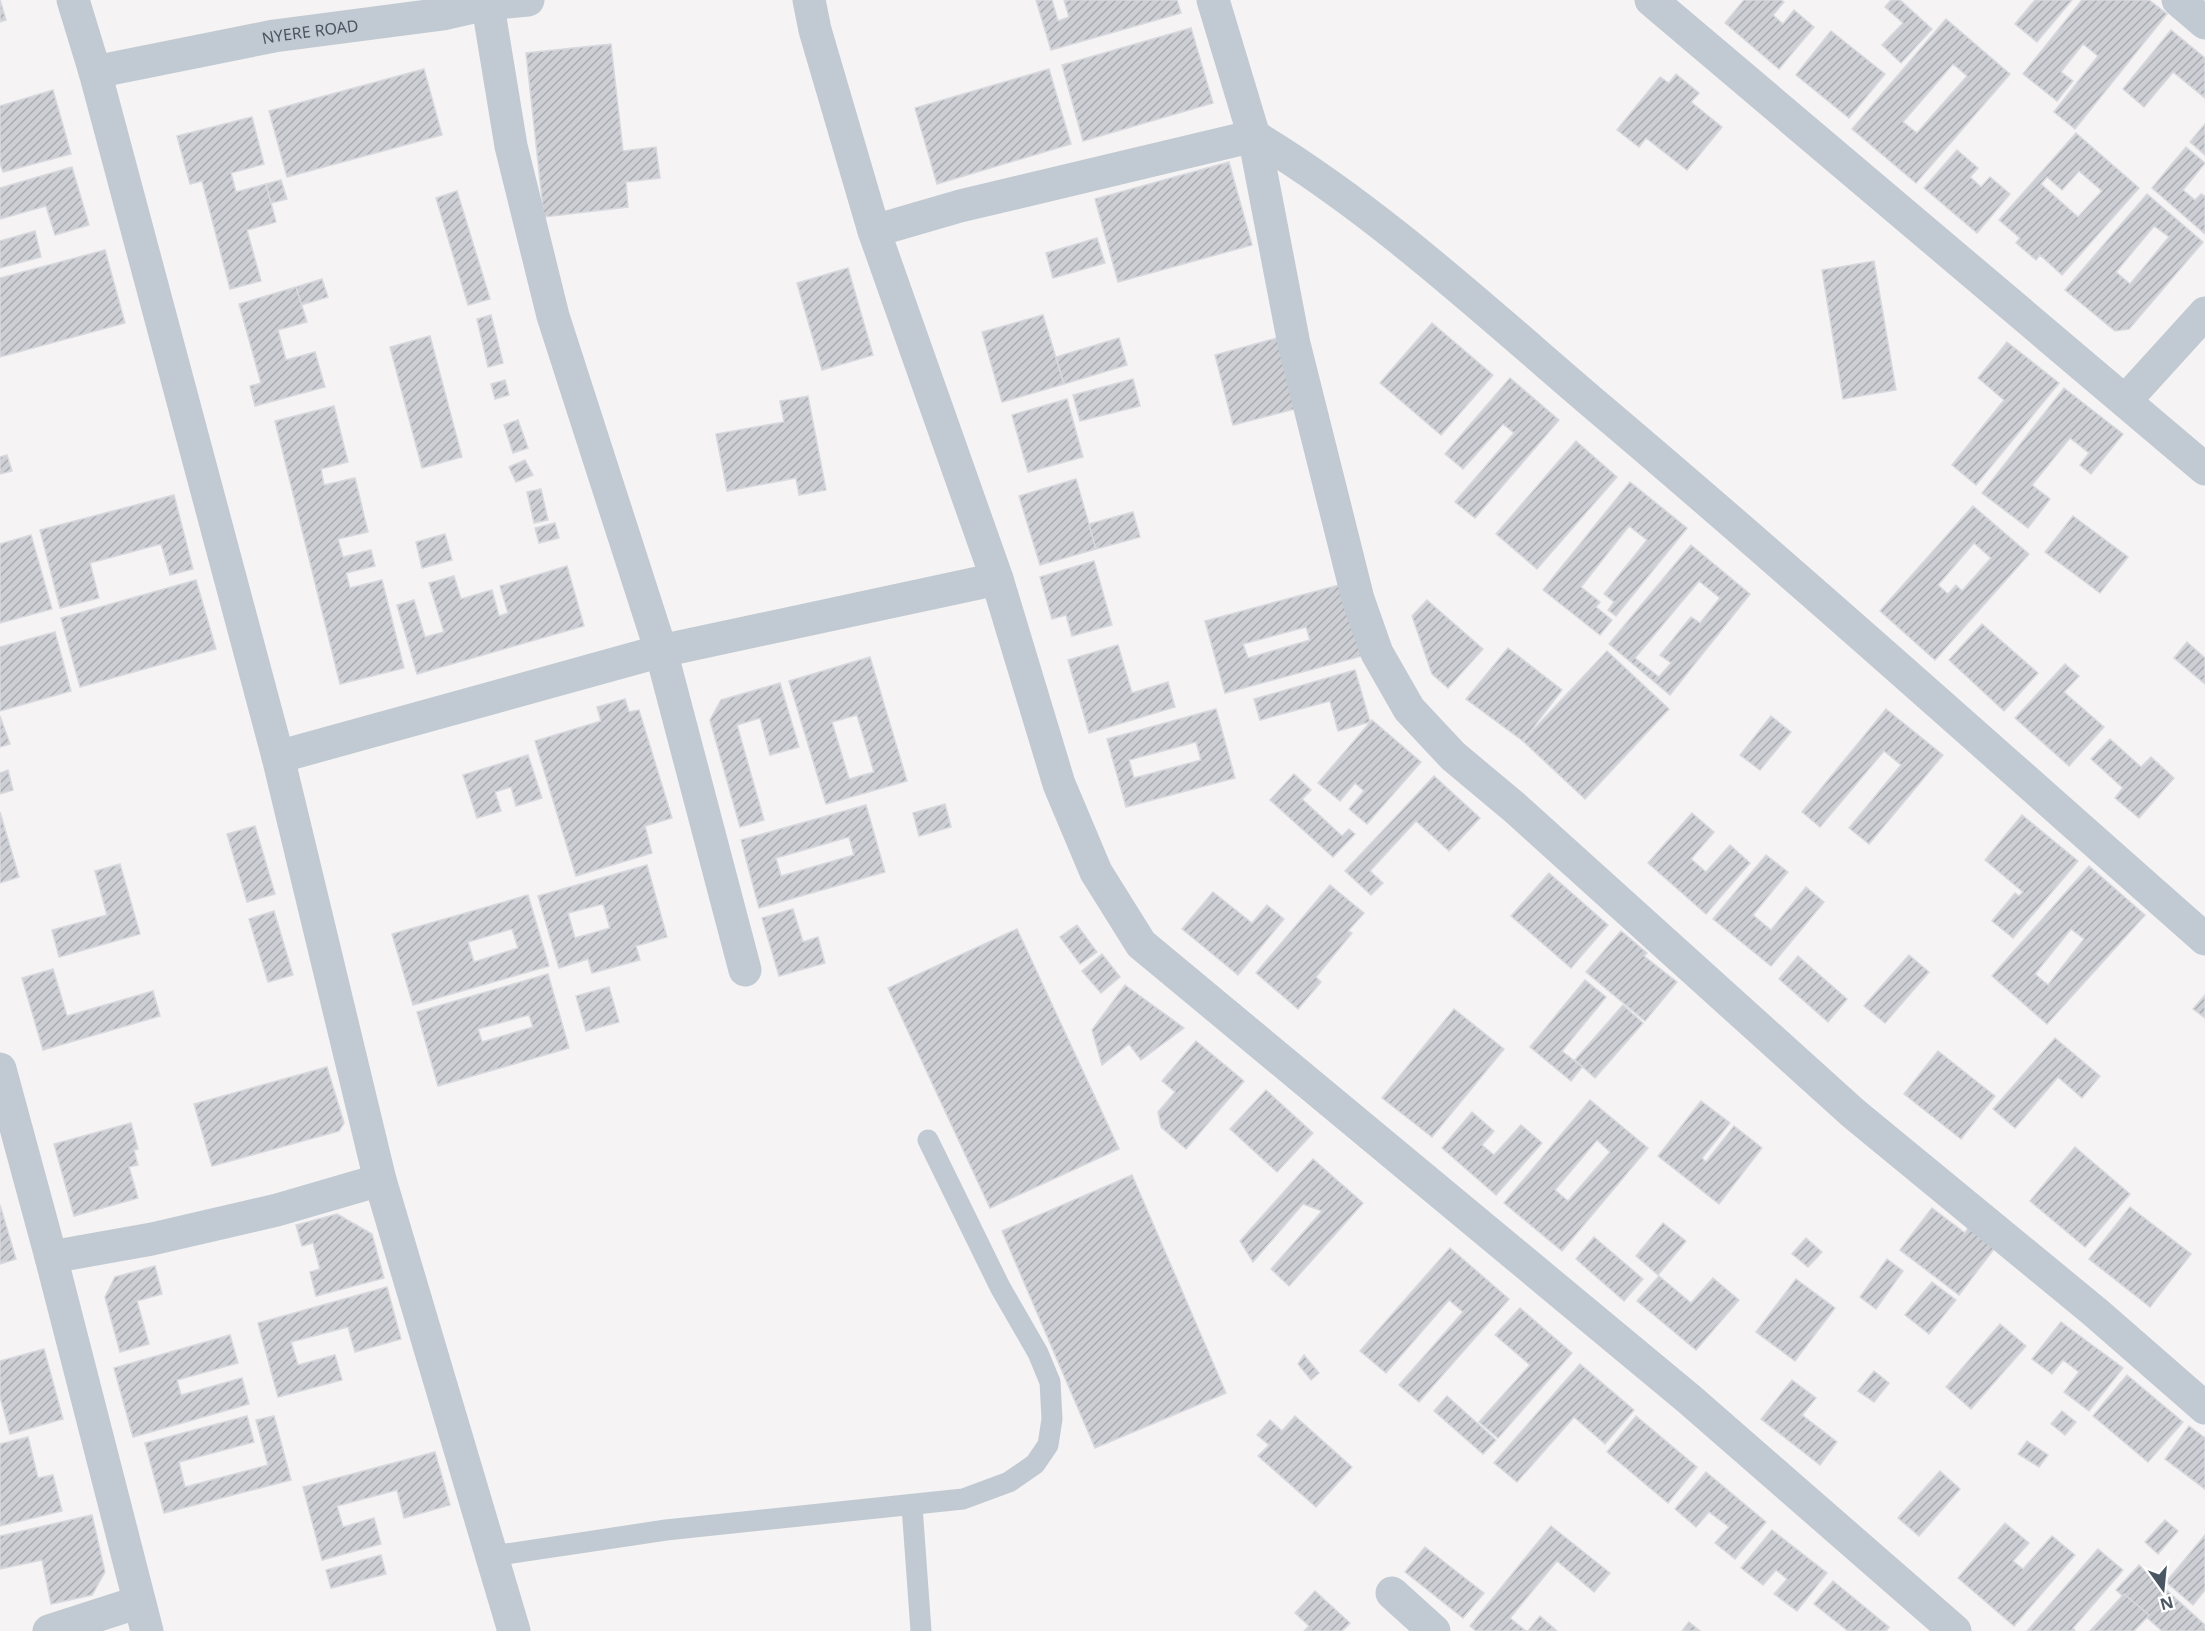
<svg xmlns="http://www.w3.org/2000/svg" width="2205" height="1631" viewBox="0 0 2205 1631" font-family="'Noto Sans',sans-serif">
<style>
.building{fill:url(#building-hatch);stroke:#d7d9de;stroke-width:1.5;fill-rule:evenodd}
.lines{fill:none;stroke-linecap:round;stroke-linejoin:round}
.service{stroke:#c1cad2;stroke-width:21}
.minor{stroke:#c1cad2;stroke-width:33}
.labels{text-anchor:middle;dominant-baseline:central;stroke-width:6;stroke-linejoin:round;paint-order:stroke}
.street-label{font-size:16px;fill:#4a5661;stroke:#fff}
</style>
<defs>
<pattern id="building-hatch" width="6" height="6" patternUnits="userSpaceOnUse" patternTransform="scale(1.5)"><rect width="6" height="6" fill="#cdcfd5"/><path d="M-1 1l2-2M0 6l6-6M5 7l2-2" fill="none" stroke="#a8abb0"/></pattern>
</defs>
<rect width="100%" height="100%" fill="#f5f3f3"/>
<g class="building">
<polygon points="0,0 6,20 0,22"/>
<polygon points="1036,0 1052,0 1058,21 1069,17 1064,0 1177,0 1181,13 1051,50"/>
<polygon points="1744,0 1781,0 1784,2 1773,15 1783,24 1794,10 1814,27 1779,69 1725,23"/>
<polygon points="1891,0 1900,0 1932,29 1901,63 1882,45 1903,23 1885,7"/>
<polygon points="2035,0 2072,0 2037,42 2015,24"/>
<polygon points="2082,0 2149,0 2167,14 2075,129 2054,112 2098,56 2083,44 2061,72 2073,81 2057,101 2023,74"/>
<path d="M1946,19L2010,74L1916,183L1852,129ZM1953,64L1967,76L1917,133L1903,122Z"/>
<polygon points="1191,28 1213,103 1083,141 1062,65"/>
<polygon points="2171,30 2205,58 2205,98 2173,72 2144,107 2123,89"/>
<polygon points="1831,31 1885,74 1849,118 1796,75"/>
<polygon points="611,44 623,151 656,147 660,178 626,182 628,207 544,217 526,53"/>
<polygon points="424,69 442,135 287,177 269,111"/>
<polygon points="1049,69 1071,144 937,184 915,108"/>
<polygon points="1676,74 1699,93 1691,102 1722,127 1687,170 1646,138 1639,147 1617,130 1660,77 1669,83"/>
<polygon points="53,90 71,154 3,172 0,163 0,106"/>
<polygon points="252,117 264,164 231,173 236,192 266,184 276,222 247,230 261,281 230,289 202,181 190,184 177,136"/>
<polygon points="2205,124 2205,155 2190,142"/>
<path d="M2076,133L2139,188L2062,275L2040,255L2036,260L2016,243L2020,238L1999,220ZM2079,171L2102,191L2078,217L2041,184L2047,177L2062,190Z"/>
<polygon points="2186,147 2205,163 2183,190 2195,200 2201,194 2205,196 2205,234 2152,188"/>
<polygon points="1957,150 1978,168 1970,177 1981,187 1990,177 2010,194 1977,233 1924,188"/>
<polygon points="1229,162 1252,245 1118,282 1095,199"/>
<polygon points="72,167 89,225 55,235 46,206 0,219 0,188"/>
<polygon points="281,180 287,199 271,203 266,184"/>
<polygon points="457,191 490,299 468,305 436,198"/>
<path d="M2147,194L2203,242L2129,329L2115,331L2065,290ZM2154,226L2169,237L2130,284L2116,272Z"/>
<polygon points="35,231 41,257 0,268 0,241"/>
<polygon points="1097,238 1105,263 1053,278 1046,253"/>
<polygon points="105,250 125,323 0,357 0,278"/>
<polygon points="1874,261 1896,390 1843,399 1822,270"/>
<polygon points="848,268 873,355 822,370 797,283"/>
<polygon points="322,279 328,297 301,305 296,287"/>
<polygon points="296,287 307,322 278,330 286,360 315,352 325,387 255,406 250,386 261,383 239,304"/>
<polygon points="491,315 503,363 488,367 477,319"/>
<polygon points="1043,315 1064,384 1002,402 982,332"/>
<polygon points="1432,323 1493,375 1441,435 1380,383"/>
<polygon points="430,336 462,457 422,468 390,347"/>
<polygon points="1119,338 1127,365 1064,384 1056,357"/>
<polygon points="1277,338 1295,409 1233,425 1215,355"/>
<polygon points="2007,342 2059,383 1976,485 1952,465 2004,400 1978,378"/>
<polygon points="1510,378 1559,420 1475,518 1455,502 1514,433 1503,424 1463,469 1445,454"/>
<polygon points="1133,379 1140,406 1080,421 1073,395"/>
<polygon points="505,380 509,395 495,399 491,384"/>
<polygon points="2064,388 2123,434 2091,474 2080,465 2089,453 2070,438 2032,485 2050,499 2028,528 1982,493"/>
<polygon points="808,396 826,490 799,495 796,478 727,491 716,434 784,422 780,401"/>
<polygon points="1067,399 1083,457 1028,472 1012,415"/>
<polygon points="334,406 348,462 321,469 324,485 355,478 368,532 338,539 343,557 371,550 375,566 346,573 350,588 382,580 404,668 340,684 275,421"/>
<polygon points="518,420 528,448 513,453 504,425"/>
<polygon points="1576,441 1617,477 1537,569 1496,534"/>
<polygon points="7,455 12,471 0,474 0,457"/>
<polygon points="525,460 533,475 516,482 509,467"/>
<polygon points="1076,479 1096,549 1040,565 1019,496"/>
<polygon points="1630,482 1687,528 1616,616 1608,610 1614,602 1604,594 1647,540 1629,526 1581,587 1600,602 1596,607 1612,620 1600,635 1543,590"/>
<polygon points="541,489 548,520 534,523 527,492"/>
<polygon points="174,495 193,569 170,575 161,544 90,563 99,598 60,608 40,530"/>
<path d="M1973,506L2029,554L1935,660L1880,611ZM1974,543L1991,558L1962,591L1956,585L1948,594L1938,585Z"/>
<polygon points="1133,512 1140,537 1096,549 1089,524"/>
<polygon points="2073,516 2128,557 2100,593 2045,552"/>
<polygon points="555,523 559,538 539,543 535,528"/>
<polygon points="445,534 452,560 422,568 416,542"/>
<polygon points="31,535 52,609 0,623 0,544"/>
<path d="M1691,545L1750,594L1670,695L1609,644ZM1699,581L1720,598L1700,623L1691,617L1660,655L1671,663L1659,677L1635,658Z"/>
<polygon points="1094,561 1112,625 1072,636 1066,615 1052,619 1040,577"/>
<polygon points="567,566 584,626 417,674 397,605 414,600 425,637 444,632 429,583 454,576 461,599 492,590 499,616 508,613 500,586"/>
<polygon points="196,580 216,649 80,687 61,618"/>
<path d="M1343,584L1362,656L1225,693L1205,621ZM1306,627L1310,640L1248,658L1243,644Z"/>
<polygon points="1427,600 1483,649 1448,688 1432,674 1412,616"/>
<polygon points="1982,624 2038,673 2004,711 1949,660"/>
<polygon points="55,632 71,691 0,711 0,647"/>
<polygon points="2187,642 2205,658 2205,684 2174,658"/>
<polygon points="1118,645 1132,693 1168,682 1175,707 1089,733 1068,660"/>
<polygon points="1508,648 1562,690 1523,741 1466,699"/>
<polygon points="1607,651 1669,709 1585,799 1523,741"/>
<path d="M870,657L907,781L826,804L789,681ZM857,715L874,772L849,779L832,722Z"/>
<polygon points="2065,664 2079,676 2064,692 2104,727 2069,766 2015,718"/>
<polygon points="1355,670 1370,722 1338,731 1330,701 1260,720 1254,699"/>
<polygon points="780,683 799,747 770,755 760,718 737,725 764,820 740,827 710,720 721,700"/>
<polygon points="625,699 629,712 639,710 672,818 645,826 652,853 576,876 535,741 601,721 597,707"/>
<path d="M1216,709L1235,778L1126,807L1107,739ZM1196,742L1201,760L1134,778L1129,760Z"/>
<polygon points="1886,709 1943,755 1869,844 1849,828 1901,765 1884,751 1820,827 1802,812"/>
<polygon points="0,716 10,744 0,747"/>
<polygon points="1771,716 1791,732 1760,770 1740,755"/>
<polygon points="1372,720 1421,762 1367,824 1349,809 1364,791 1355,783 1340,801 1318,783"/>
<polygon points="2110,739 2141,767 2151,757 2174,778 2139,818 2115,798 2123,788 2091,759"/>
<polygon points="528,755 542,798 516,806 511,787 495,792 501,811 477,818 463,775"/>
<polygon points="8,770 13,790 0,794 0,773"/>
<polygon points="1294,774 1311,790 1302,799 1342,836 1349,829 1355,834 1333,857 1270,800"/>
<polygon points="1434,776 1480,818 1449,851 1416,821 1370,871 1383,883 1371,895 1345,871"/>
<polygon points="945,804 951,827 919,836 913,813"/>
<path d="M866,805L885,872L759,908L741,840ZM849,837L854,855L781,876L776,858Z"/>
<polygon points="0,812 19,877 0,883"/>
<polygon points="1692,813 1714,832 1691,859 1706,872 1730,845 1750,863 1706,914 1648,863"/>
<polygon points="2022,815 2078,861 2013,938 1992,921 2015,893 2019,896 2023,892 1985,860"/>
<polygon points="255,826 275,894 247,902 227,834"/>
<polygon points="1766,855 1788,872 1753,915 1771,930 1806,887 1824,902 1771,966 1713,919"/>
<polygon points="120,864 140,934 59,957 52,930 107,915 95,871"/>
<path d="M647,865L667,937L636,946L640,960L592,973L588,959L559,968L538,896ZM603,904L610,928L575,938L568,913Z"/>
<path d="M2089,866L2145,915L2047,1024L1992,976ZM2071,929L2084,939L2048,985L2035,974Z"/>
<polygon points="1549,873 1608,925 1571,968 1511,916"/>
<polygon points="1330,885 1364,913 1348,931 1352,933 1316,977 1321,982 1298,1009 1256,973"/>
<polygon points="1213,892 1252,923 1267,905 1284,919 1238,975 1182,929"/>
<path d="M528,895L549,966L413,1005L392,934ZM512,929L518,948L474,962L468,942Z"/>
<polygon points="793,909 803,942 818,937 825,963 779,976 762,918"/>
<polygon points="274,911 293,975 268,982 249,919"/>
<polygon points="1077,925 1097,952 1080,964 1060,937"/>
<polygon points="1017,929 1119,1149 990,1208 888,988"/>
<polygon points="1621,931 1647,953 1644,956 1677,982 1645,1021 1586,972"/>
<polygon points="1102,954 1120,977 1101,993 1082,971"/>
<polygon points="1909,955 1929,972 1885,1023 1864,1006"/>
<polygon points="1798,956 1847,999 1828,1022 1779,979"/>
<polygon points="53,969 67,1016 153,991 160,1016 43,1050 22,978"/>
<path d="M548,974L569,1048L438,1086L417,1012ZM529,1015L533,1027L482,1042L478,1029Z"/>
<polygon points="1585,980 1606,997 1562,1051 1582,1067 1571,1081 1530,1047"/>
<polygon points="1125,985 1184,1028 1141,1060 1129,1044 1102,1065 1092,1030"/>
<polygon points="609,987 619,1022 586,1031 576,996"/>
<polygon points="2205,995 2205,1018 2193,1009"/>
<polygon points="1623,1005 1643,1023 1595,1078 1575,1060"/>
<polygon points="1454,1009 1504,1049 1432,1137 1382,1098"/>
<polygon points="2055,1038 2100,1076 2082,1098 2058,1077 2015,1128 1993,1109"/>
<polygon points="1196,1041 1244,1081 1186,1149 1161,1127 1158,1112 1175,1092 1162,1081"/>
<polygon points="1938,1051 1995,1096 1961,1139 1904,1094"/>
<polygon points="327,1067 344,1123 339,1131 212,1166 194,1104"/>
<polygon points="1266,1090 1313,1133 1277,1172 1230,1129"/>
<path d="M1590,1100L1648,1148L1562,1251L1504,1203ZM1597,1140L1610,1152L1568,1201L1555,1190Z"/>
<polygon points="1701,1101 1730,1123 1702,1158 1706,1162 1734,1126 1762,1148 1719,1204 1658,1156"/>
<polygon points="1472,1112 1494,1131 1482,1145 1494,1155 1521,1125 1542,1143 1496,1195 1442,1148"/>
<polygon points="131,1123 138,1149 134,1150 138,1165 129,1167 138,1198 74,1216 54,1144"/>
<polygon points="2075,1147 2130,1194 2085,1247 2030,1201"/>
<polygon points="1313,1159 1363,1203 1289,1286 1271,1269 1322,1211 1303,1204 1253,1262 1240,1241"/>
<polygon points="1132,1175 1226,1393 1095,1448 1002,1231"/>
<polygon points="0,1205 16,1259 0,1264"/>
<polygon points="2130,1207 2191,1254 2150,1307 2089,1259"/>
<polygon points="1932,1208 1965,1233 1970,1225 1997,1245 1959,1295 1900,1250"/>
<polygon points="337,1214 372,1234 384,1278 316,1296 310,1272 320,1269 313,1243 302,1246 296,1225"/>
<polygon points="1663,1223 1686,1241 1658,1275 1636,1256"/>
<polygon points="1594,1237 1643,1279 1624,1301 1576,1259"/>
<polygon points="1806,1238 1822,1252 1808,1267 1792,1254"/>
<polygon points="1450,1248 1509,1299 1419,1402 1399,1385 1463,1312 1449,1300 1386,1373 1360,1351"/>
<polygon points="1887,1259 1903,1271 1876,1309 1860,1297"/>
<polygon points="155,1266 162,1294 137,1301 149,1344 120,1352 105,1297 115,1277"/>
<polygon points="1659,1276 1691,1303 1713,1278 1739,1300 1696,1350 1637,1301"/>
<polygon points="1796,1279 1835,1308 1795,1361 1756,1332"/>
<polygon points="1932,1282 1956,1300 1929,1334 1905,1315"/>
<polygon points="387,1287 401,1339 355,1352 348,1327 291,1342 298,1365 335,1355 342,1380 278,1397 258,1323"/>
<polygon points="1520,1308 1572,1353 1498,1438 1479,1422 1530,1365 1495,1335"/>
<polygon points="2061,1322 2123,1368 2089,1411 2064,1392 2079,1372 2063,1360 2052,1374 2032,1359"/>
<polygon points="2000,1324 2026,1346 1971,1409 1946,1387"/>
<polygon points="230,1335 238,1363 177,1380 181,1395 242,1378 249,1404 133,1437 114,1368"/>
<polygon points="44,1349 63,1419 10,1434 0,1397 0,1361"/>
<polygon points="1304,1355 1319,1373 1311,1380 1298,1364"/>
<polygon points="1580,1364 1634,1410 1605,1444 1574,1417 1517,1482 1494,1463"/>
<polygon points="1874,1371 1889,1383 1874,1402 1858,1391"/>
<polygon points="2127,1375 2183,1422 2148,1462 2093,1416"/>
<polygon points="1792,1380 1816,1398 1802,1415 1837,1442 1820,1465 1761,1419"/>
<polygon points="1447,1396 1496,1440 1483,1454 1434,1411"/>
<polygon points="2062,1411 2076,1422 2065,1435 2051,1424"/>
<polygon points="247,1416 254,1442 179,1462 185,1487 268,1465 256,1420 274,1416 291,1480 164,1513 145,1443"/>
<polygon points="1295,1416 1352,1467 1316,1507 1258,1456 1269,1445 1257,1435 1270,1420 1282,1431"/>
<polygon points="1636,1416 1697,1467 1668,1503 1607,1452"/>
<polygon points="2189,1426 2205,1438 2205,1489 2165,1459"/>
<polygon points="28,1437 38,1478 53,1475 62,1511 0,1526 0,1444"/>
<polygon points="2027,1441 2048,1455 2039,1467 2018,1454"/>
<polygon points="435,1452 450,1505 404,1518 397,1490 337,1506 343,1527 374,1518 381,1544 322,1560 303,1487"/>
<polygon points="1940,1471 1960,1489 1919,1536 1898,1518"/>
<polygon points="1706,1472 1766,1522 1735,1559 1715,1543 1729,1527 1709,1512 1696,1527 1675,1509"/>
<polygon points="92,1515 105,1572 92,1595 51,1604 42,1560 0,1569 0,1536"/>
<polygon points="2165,1520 2178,1531 2158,1554 2145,1542"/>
<polygon points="2005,1523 2029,1543 2013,1561 2023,1569 2052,1536 2075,1555 2014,1626 1958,1578"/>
<polygon points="1551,1526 1610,1573 1594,1592 1557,1561 1510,1618 1526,1631 1476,1631 1470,1626"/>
<polygon points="1772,1530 1827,1573 1797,1611 1774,1594 1787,1579 1776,1570 1763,1585 1741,1568"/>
<polygon points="2205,1535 2205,1590 2193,1605 2166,1582"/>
<polygon points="1425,1547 1484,1593 1463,1618 1405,1572"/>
<polygon points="2098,1549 2123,1570 2073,1628 2075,1631 2027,1631"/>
<polygon points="381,1555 386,1574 331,1588 326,1570"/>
<polygon points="2139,1565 2205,1625 2205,1631 2162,1631 2116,1590"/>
<polygon points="1833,1581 1889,1627 1886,1631 1848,1631 1814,1604"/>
<polygon points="1315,1591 1350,1623 1342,1631 1304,1631 1309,1626 1295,1613"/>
<polygon points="2124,1594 2149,1615 2134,1631 2090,1631"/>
<polygon points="1540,1616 1557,1631 1528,1631"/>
<polygon points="1689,1622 1700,1631 1682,1631"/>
</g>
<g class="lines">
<g class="service">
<polyline points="912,1506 921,1631"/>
<polyline points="493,1556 666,1530 963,1499 1009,1482 1035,1464 1048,1445 1052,1419 1050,1382 1038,1353 1000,1287 928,1140"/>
</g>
<g class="minor">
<polyline points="73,0 95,72 278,757 380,1180 514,1631"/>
<polyline points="487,0 511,146 553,316 661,651 745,970"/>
<polyline points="809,0 815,30 874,231 997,579 1059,784 1096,872 1141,944 1689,1399 1955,1631"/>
<polyline points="1213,0 1254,136 1294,344 1358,599 1377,653 1409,709 1453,756 1514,807 1853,1113 2095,1312 2205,1408"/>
<polyline points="1651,0 2205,469"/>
<polyline points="2178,0 2205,23"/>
<path id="s1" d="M95,72L274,36L443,14L487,4L528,0"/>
<path d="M874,231L960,206L1254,136C1377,210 1484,310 1593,403C1800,578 2002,760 2205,939"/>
<polyline points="2125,401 2205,313"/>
<polyline points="278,757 661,651 997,579"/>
<polyline points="0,1069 51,1257 147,1631"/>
<polyline points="51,1257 152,1239 277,1210 380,1180"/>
<polyline points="1392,1593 1434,1631"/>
<polyline points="49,1631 139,1602"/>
</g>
</g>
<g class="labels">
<g class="street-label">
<text stroke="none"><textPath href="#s1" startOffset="219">NYERE ROAD</textPath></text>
</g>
</g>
<g transform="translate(2163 1589) rotate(165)" stroke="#ffffff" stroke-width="4.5" paint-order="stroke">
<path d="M0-4.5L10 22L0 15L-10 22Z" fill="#4a5661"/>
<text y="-9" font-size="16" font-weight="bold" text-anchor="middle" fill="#4a5661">N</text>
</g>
</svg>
